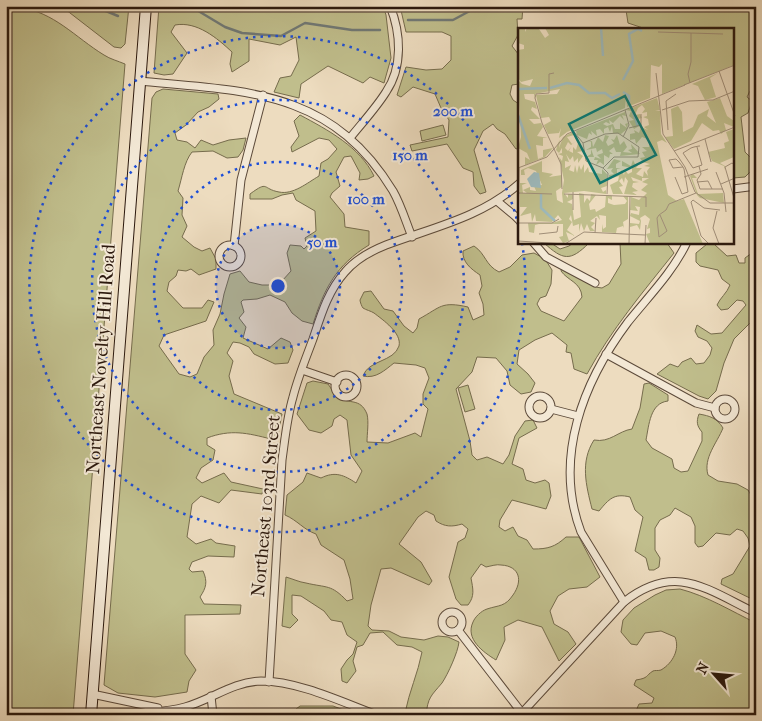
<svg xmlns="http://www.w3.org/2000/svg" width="762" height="721" viewBox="0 0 762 721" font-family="'IM FELL French Canon',serif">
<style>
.green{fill:#c0be8c;stroke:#766c4d}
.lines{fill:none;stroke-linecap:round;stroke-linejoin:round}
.stream{stroke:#707976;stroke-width:2.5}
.minor-casing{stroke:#5c4a3a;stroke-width:9}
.secondary-casing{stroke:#2c190e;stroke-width:12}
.minor{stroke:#f3e8d5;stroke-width:7}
.secondary{stroke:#f3e8d5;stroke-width:10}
.ring{fill:none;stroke:#1d4ed8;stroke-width:2.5;stroke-dasharray:2.5 5}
.labels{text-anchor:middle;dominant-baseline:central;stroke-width:4;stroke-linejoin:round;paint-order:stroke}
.street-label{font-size:19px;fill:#2c190e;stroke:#f3e8d5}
.inset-river{fill:none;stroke:#9db9bc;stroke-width:2.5}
.inset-road{fill:none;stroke:#a08e78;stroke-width:1}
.view{fill:#0f766e;fill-opacity:0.15;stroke:#0f766e;stroke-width:2.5}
.inset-edge{fill:none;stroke:#2c190e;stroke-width:2.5}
.centre{fill:#1d4ed8;stroke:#f3e8d5;stroke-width:2.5}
.ring-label{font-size:15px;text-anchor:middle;font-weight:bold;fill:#1d4ed8;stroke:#f3e8d5;stroke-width:4;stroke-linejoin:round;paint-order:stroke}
</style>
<rect width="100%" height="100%" fill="#eddcbf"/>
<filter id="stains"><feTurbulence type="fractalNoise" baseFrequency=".004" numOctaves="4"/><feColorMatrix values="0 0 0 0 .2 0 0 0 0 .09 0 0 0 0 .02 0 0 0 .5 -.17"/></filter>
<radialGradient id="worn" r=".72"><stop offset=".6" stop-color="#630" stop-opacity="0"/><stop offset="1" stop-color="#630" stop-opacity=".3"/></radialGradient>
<g class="green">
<path d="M6,6H20V8C53,11 76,38 104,55C110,59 118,61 125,64L73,715H6Z"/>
<polygon points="61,6 129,6 125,44 121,48 114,47"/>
<path d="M159,6H383L386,15L391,58L384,83L370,77L363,83L328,66L301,84L299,98L274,92L280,78L291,76L299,60L296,37L280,45L249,39V61L232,72L230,64L232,52C217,38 197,21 175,25L171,32L187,53L173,74L164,75L154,73Z"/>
<polygon points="400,6 523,6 522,19 517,19 518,35 512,46 519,55 519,84 512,85 510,94 513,100 519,104 519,148 516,149 505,134 497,129 493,124 483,131 474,150 486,192 480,194 474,186 473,172 463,168 447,144 412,151 410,145 448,137 449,120 441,108 435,94 413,87 401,97 397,95 406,67 426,70 442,69 451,60 451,36 442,32 406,32"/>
<polygon points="616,6 756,6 756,90 750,91 747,97 752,101 748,113 741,117 745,152 754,161 751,171 745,177 733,178 733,29 646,29 628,23 626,10"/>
<path d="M163,89L218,94L219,99L209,107L198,112L186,125L175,133L177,140L187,142L195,148L201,140L213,145L229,140L246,138L243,150L238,157L227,158L213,151L192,152C184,162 182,178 178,191L183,198L182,215L187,226L182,237L194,247L202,251L210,248L216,259V269L199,275L191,269L186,271L178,270L176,276L169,282L167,291L183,308H202L208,300L214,302L206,321L164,335L159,346L179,374L190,377L197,374L204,357L214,345L213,330L220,314L224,294L230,274L240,271L249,282L262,285H271L282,281L291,271L287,253L290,245L301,246L304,249L307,246L305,238L316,231L315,211L296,200L293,193L282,195L272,199H250V194C269,180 262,189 279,192C293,195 307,183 319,176L321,163L328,159L337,149L329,140L319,138L292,152L291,147L299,136L294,121L300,115C328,130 360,147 374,176L368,179L359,180L360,173L351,156L344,157L336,172L340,186L332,193L330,197L344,214L345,227L369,231V245C336,265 324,289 313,324L302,321L292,313L285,302L270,295L257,299L243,300L241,302L244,312L239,318L246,327L243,338L268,349L281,338L290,342L293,350L288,363L275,364L254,354L249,347L240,343L233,342L227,353L233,361L229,376L234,394L282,414L278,435L271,439C247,433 231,429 207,438V445L215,450L213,460L201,468L196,478L202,483L224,473L231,482L263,489L262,494L231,490L219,503L201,496L192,504L187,537L196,544L211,539L216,543L235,546L234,557L208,556L192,562L189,569L192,572L203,571C208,582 206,588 200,597L204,604L241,605L240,614L185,615V654L196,670L189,681L187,692L155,697L118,693L104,685L152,98L156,92Z"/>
<polygon points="443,125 446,135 422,141 420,131"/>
<path d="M544,243H551L560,249L569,246L573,243H589C570,262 563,260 544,243Z"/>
<path d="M620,243H667L674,253C643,292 611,330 587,374L574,369L571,353L566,352L567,345L552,333L535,340L519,350L517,364L528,374L535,383L531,392L521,394L510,385L507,371L496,358L477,357L472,372L456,389L470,441L472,455L477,460L487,457L503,464L509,455L515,436L525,421L533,420L537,428L519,438L512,464L523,469L526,480L535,483L545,480L549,483L551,496L546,509L512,500L500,520L499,527L505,531L513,527L518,536L527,540L533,549C548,549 555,547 566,537H579L600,577L587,587L569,589L558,596L550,611L554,624L568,632L576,644L559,661L542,627L518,620L504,627L505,640L496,660C483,652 465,639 473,622C475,617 481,611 487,609C499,605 505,607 513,595C523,581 520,566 501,565C497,564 491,566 486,567L481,564L471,578C473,589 475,596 468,605H461L456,599L449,577L458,542L465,538L468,529L462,524C452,527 445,527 436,521L434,515L426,511L418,517L399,544L421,562L432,581L429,585L391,568L381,569L371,605L368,626L372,630L389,631L401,637L424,640L438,636L448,637L459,642C458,652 448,674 442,683C431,696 428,697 426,715H409L405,713C409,692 418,673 422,652L412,647L397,645L383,632L370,633L363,645L357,647L353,661L356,671L347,683L342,681L341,669L347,660L353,654L357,642L347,635L342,622L331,620L324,611L301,596L292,595V614L298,620L290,628L282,626L286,577C293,579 299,582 306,583C327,588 331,584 347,601L353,599L350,579L344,560L321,545L316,534C304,530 297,520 285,515L287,495L303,482L307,473L321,478C335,471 344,475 356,483L362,471L351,455L347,420L340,415L334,419L332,426L321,433L309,430L297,414L307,383L313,381L328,384C331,388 334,394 338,397C349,405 360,397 367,414C369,422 367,434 367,442L388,443L415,433L421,437L428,409L423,404V394L429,378L425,368L416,365L394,363C385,370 376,379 363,376C368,360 394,362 399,346C402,333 383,320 374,313C371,311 366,310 363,308C362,307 360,302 360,300L364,292L371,291L384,309L393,311L404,326L413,333L417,328L419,319C441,307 441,301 468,307L473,320L484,315L483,304L479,293L482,286L480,275C471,269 462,262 463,251L474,246C486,254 485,265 499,272L510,267L522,255L534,253L545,259L552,270L551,284L546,296L540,298L537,304L541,311L564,321L582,297C581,282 568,281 561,271L562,267L595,287L602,288L609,284L621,264Z"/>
<path d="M707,244H714L727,256L736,255L739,263H745V258L756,250V319H754L734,339L724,363L716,391L708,399L699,396L657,374L670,364L678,367L682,362L691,358L696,364L704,363L710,355L712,348L707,341L698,337L695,331L697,325L711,334L722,333L746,305L743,301L737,300L728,309L721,310L717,305C720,298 727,293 730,285L722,279L718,270L700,266L696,262V253Z"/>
<path d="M649,383L668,395V401C650,403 649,425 646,440L652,448L672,459L674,468L681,472L688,471L702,441V432C697,426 696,422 699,414C710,416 717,418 723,428C717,443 703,458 708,475L718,481L737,484L748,490L756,503V601L721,584L722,579L733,574L750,546L748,538L743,531L737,529L730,535L716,533L703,546L698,547L695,543V526L691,517L675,508L670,515L660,520L655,528V550L660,558L659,567L654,570H649L646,558L635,551L643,517L635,510L630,497C614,493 609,499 599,511L592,509C586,485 580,462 594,440C610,443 618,431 632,429L640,408L644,384Z"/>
<polygon points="468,385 475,409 465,412 458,388"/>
<path d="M680,589C707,596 731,611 756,623V715H631L635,713L639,704L652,703L654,698L634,685L636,680C649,678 645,676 653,671C655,670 658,671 661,670C673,663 680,649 675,637L661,631L645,633L637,645L631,644L621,632L623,620L634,608L655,595L666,590Z"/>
<polygon points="300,706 333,706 349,712 348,715 298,715 296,709"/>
</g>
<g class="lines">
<g class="stream">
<polyline points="94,6 118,16"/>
<polyline points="190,6 225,27 242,33 281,36 305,23 352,30 380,30"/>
<polyline points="408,20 453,20 479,6"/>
</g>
<g class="minor-casing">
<g id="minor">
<path d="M139,81C245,91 331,89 393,191C401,205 406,222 412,237"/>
<path d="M350,138C362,123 376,108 386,92C403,67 401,33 390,6"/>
<polyline points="733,189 756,186"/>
<polyline points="497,201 515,216 520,221"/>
<polyline points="533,242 546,257 595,283"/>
<circle cx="230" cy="256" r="11"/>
<polyline points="234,246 241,180 263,95"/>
<polyline points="606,354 696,403 715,408"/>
<polyline points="302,370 337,382"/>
<circle cx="346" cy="386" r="11"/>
<circle cx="540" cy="407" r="11"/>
<circle cx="725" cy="409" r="10"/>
<polyline points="551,409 578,416"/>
<path d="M624,602L581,532C553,458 583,382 628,322C648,297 673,272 687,242"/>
<circle cx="452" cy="622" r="10"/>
<polyline points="458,630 522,713"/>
<path d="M269,682L282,460C285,439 287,417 293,397C298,377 306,358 313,339C321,315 328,291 345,272C356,259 371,251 386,245C434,227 480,218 520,183"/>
<polyline points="92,694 158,708"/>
<polyline points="211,696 213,715"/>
<path d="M91,714C122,712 155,715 185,707C211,700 232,682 261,681C298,681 342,702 377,715"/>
<path d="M520,715L624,602C675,562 706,589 756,613"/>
</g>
</g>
<g class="secondary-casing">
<polyline id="secondary" points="91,715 146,6"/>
</g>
<use href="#minor" class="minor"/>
<use href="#secondary" class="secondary"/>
</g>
<circle cx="278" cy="286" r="62" fill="#1d4ed8" fill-opacity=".12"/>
<g class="ring">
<circle cx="278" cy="286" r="62"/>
<circle cx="278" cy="286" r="124"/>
<circle cx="278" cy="286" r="186"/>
<path d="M522 243A248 248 0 1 1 519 228"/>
</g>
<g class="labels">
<g class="street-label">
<text transform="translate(101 359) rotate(-86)">Northeast Novelty Hill Road</text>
<text transform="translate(266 506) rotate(-85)">Northeast 103rd Street</text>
</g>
</g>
<g transform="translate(518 28)">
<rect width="216" height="216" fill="#eddcbf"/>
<path d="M0,0H7V4L9,0L21,1L27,10L31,7L27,0H216V37L144,66V36L141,39L133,37L132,70L109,79L108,69L107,80L49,104L41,110L43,100L41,105L30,106L26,97L33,93L31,89L23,90L18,67L39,66L42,61L17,66V72L16,66H6L7,71L17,74L19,81L14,79L13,82L22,91H11L16,96L23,95L25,99L19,108L30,110H25V118L18,117L20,131L25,129V122L35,120L27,129L7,137V129L12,132L9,125L0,120L3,109L0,52L4,56L12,58L15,51L3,54L0,50V22L6,21V17L0,15ZM200,45L192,50L198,69L187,72L180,58L174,56ZM139,70L142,82L137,83H142L143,106L149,115L144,112L139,114L150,167L159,173L166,171L185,216H132L128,206L132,205V200L129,201L132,191L127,187L122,190L123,193L122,202L119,197L112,199V195L121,196L122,193L112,188L113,185L121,187L122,179L117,178L120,183L112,182L113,169L121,172L124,169L126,173L124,170L129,165L123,162L130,156L124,154L131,150H124V153L113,149L115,153L121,154L115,155L114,159L120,163L114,164L119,167L106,166L110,153L107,149L106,155L104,150L101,153L105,158L101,159L105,166H95L92,157L100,153L101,148L91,151V147L96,146L93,143L95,140L89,141L96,131L103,133L98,136V140H103L99,141V147L104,142L106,147L107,142L110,146L114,144V140L104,138V133L113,138L115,132L117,136L122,135L118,140H124L118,146L125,149L126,143L130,148L129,143L132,139L126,138L132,136L124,134L130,130L124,133L122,130L127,129L124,124L129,123L124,119H131L132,112L124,109L118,116L117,111L112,112V106L117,105L116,102L121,105L123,99L130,102L126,99L131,97L130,91L125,89L129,88V84L124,85L127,81L124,77L120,80L117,87L122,86L124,90L120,91L123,97L116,101L111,93L116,92L111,88L113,83L108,82ZM202,70L209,88L216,93V99L206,95L208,102L203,106L201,102L195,103L184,95L173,113L156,121L147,109L155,108L153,81L160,78L164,84L165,104L175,99L180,87L191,81L189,88L198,95L189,74ZM107,84L108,88L104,87L106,92L102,88L95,95L91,92L92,96L88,94L85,96L89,98L95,96L97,101H102V95L109,100L107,96L110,95L109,101L103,106L95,105L94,98L92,104L90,99L86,101V106L82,101L78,102L79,108L73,103L74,107L71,105L69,111L59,107L58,103ZM216,101V129L202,135L207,138L206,142V138L194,133L190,124L207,120L206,115L211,113L208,104ZM55,104L56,107L49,109L54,116L57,114L53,117L50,114L47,120L50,123L53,119L51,123L55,125V119L58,122L60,115L66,123L59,124L65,128L60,135V130L56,134L55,128L52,132L48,126L51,134L47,133V140L53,137L51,142L56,144L57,137L59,145L61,137L63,142L66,136V145L70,139L71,144L84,146V141L89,146V158L83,160L85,164L88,162V166L66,163L46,165L50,170V166H55V171L49,174L54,176L56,192L63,189L61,165L66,166V175L69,170L72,173L73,166L78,167L71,176L72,182L77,181L78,184L87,179L88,167L94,168V172L90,170V175L96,177L107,176L109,173L105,168H110V191L105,194L106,200L105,198L99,200L98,205L84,204V196L85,201L88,199V188L81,187L82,192L79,188L72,193L77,195L73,199L77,203H72L69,196L66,203L63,195L61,204V196L55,198L53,187L51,191L54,194L49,202L57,208L48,204L51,213L45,215L41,209L45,208V196H21L17,197L16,205L11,204L10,195H34L44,192L40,187L34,194L18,193L17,186L14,194L13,185L2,188L9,179H2V155H9L4,157L5,165H9L5,162L12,159V162L18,163L16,158L24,157L18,143L10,140L6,142L7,147H3V142L24,133V144L35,146L31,149L44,147V159L38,163L39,172L45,175L44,165L46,152L41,129L44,133L45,128L40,126L44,125V120L41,125L38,122L40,115L42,112L41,120L45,109ZM87,107L91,108L88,114L90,118L96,115L93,111L96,112L99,107L102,117L106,113L109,119L105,124L114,125L110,122L114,121L113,116L122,126L102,128L103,124H98L96,119L91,123L95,126H92L91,130L86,127V137L82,134L78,137L80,132H76L77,129L83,131L79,127L85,125L84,121L79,124L78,120L73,121L76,129H68L73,126V121L68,122L73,119V114H70L74,113L75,119L80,109L85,114ZM175,146L179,150H174L180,166L205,165L206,175L182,170L179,167L172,148Z" fill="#c0be8c"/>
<path d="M16,144L21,145L23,160L13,159L9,151Z" fill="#9db9bc"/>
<path class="inset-river" d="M83,0L85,28M105,52L115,33L111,6L120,1L124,3M32,60L49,55L61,57L71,65H87L94,70L102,66M0,61L29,60M105,64L111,68V77M114,81L120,98M0,87L12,121M23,166V180L37,193"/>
<path class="inset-road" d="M140,4L205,6M201,43L217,88M36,45L31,46V65L18,66L17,70L24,95L43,136L44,161M138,45L145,106L167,139L177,164L192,175H217M172,55L170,46L173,34V5M166,57L217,37M144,82L171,73L195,72L217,63M111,100L123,97V86M150,102L148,73L158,66M56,104L65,115L68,133M105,109L111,97L107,82M187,111L193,134M65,115L87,106L100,105L121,119L120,129M179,119L184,137L175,140L165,125L173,120L176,119L181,118H182M156,123L217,99M68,133L85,140M181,138L183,146L179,152L182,161H205M0,140L29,129L49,106L167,57M85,140L96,129H120M85,140L90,145L89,166M198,144L206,165L208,184M157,149L164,166L170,164L166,141L165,139L161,134L158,131L151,132L155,140L165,139M166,149L190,141M179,154L190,153L194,161M203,156L217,150M1,165L34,166M46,166L128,169V179M216,170L207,139L214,135L217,137M55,182V164M199,183L195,200L201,216M142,187L149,203L141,209L139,190L141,187L148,182L151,176L178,165M1,195H34L41,191M77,205L78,190M21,206L39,204L40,198M0,213L47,216L66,204L127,207M0,216L1,140M111,216L112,168M127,216L128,197M191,216L183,208L173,174L175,172L186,180L202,182"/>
<path class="view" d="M107,68L138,127L82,155L51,96Z"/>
<rect width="216" height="216" class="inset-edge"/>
</g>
<circle cx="278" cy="286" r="8" class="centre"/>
<g class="ring-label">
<text x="453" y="116">200 m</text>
<text x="410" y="160">150 m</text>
<text x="366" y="204">100 m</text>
<text x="322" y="247">50 m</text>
</g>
<rect width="762" height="721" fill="none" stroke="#eddcbf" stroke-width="25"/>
<rect x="8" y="8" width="747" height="706" fill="none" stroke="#2c190e" stroke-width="2.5"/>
<rect x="12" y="12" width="737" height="696" fill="none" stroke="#2c190e"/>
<g transform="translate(714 674) rotate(297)" stroke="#f3e8d5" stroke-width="4" paint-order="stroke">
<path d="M0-4L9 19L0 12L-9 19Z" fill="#2c190e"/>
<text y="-8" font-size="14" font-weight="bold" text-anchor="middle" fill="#2c190e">N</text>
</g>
<rect width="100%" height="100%" filter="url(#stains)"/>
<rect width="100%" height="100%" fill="url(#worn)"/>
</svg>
